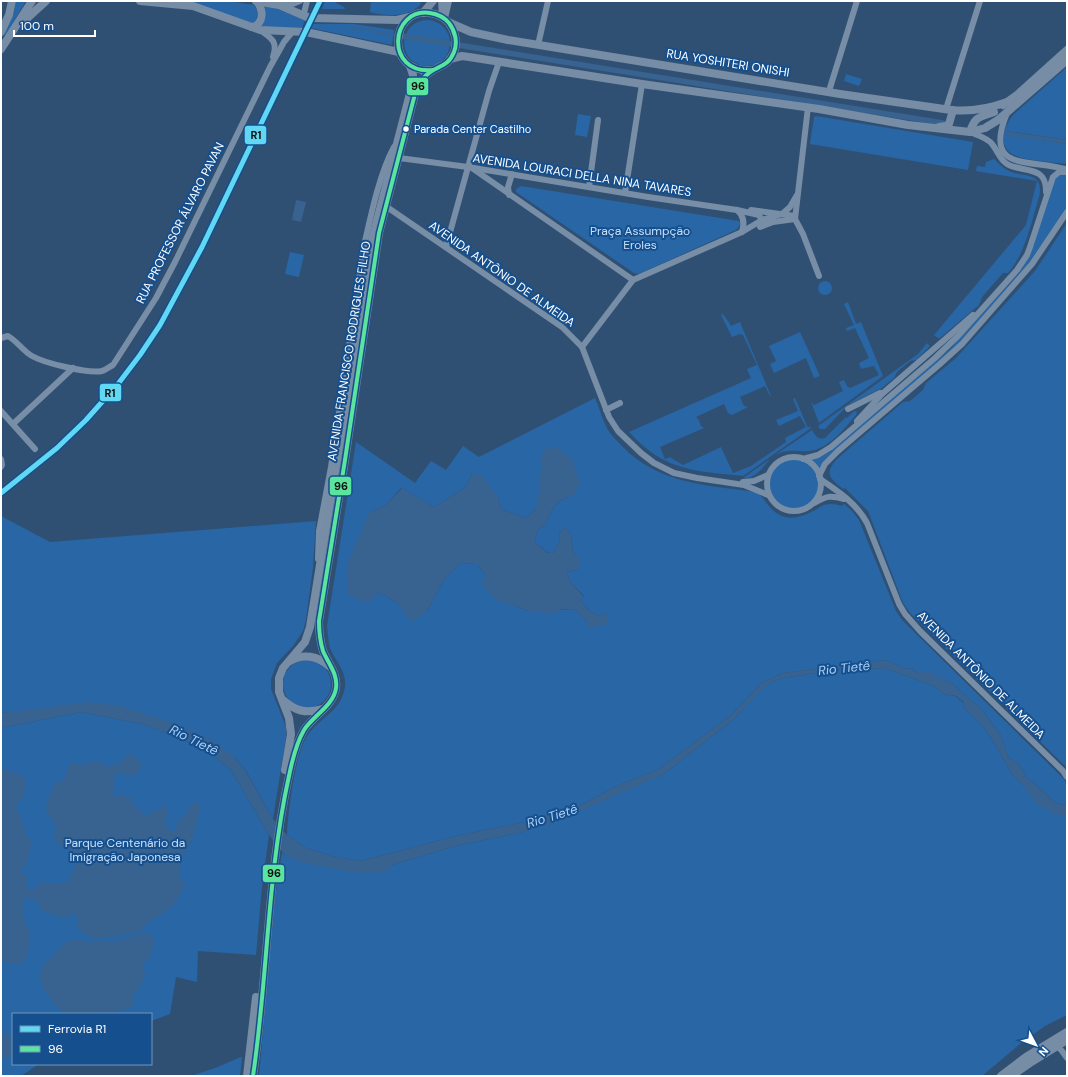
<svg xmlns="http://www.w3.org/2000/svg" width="1068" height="1077" viewBox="0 0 1068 1077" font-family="'DM Sans',sans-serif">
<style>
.green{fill:#2866a5;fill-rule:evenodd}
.water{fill:#38628f}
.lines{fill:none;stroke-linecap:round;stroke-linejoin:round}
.stream{stroke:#38628f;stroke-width:1.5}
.canal{stroke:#38628f;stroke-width:5.5}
.minor{stroke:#778ea6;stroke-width:6}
.major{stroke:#778ca5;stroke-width:8}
.bus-1-casing{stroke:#154f8e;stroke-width:7}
.bus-1{stroke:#5ae49d;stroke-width:4}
.rail-1-casing{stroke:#154f8e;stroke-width:8}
.rail-1{stroke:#60d8f3;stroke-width:5}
.bus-dot{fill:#fff;stroke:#154f8e;stroke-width:1.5}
.labels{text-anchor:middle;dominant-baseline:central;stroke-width:4;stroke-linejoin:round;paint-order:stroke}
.bus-label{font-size:11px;fill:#fff;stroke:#154f8e;text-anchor:start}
.street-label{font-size:12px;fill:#fff;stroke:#154f8e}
.park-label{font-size:12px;fill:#c6e0fc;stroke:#154f8e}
.water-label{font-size:13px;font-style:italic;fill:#abd1f7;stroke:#154f8e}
.line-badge{stroke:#154f8e;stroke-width:1.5}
.pale-badge-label{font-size:11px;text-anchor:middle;font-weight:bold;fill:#111}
</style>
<rect width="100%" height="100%" fill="#305073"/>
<g class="green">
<polygon points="16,1 26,1 6,35 4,34 14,13"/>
<path d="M190,1H228L254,5C258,10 258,16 255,22L250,24L246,23Z"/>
<polygon points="325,1 334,1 336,3 344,7 345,9 322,9"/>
<path d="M371,1H421L420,5C407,18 386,16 370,12Z"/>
<polygon points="265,5 272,7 305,20 302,28 261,27 266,17"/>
<circle cx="427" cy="43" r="23"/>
<polygon points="313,24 354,24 394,30 392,45 311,28"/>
<path d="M1067,67V140L1007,131L1005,134L1067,144V164C1053,162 1026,161 1014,155C997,147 1004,126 1013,115Z"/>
<polygon points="846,74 862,79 859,86 844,81"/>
<polygon points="578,114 591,116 587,137 575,135"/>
<polygon points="816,116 973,142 968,170 810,144 814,117"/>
<path d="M994,159C998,163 1002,167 1007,170C1022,178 1045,170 1039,197C1031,223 1026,252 1008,273H1003L982,297L979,305L940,338H938L934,335L1026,225L1037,181L976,171L977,166L985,167L986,162Z"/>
<polygon points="1067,173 1067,207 1026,267 951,352 828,457 824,461 821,472 813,462 809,459 819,458 829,452 949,350 1019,273 1028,259 1053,181 1058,174"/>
<polygon points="521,186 739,221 741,224 736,230 639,274 634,273 516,192 516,189"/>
<path d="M1067,223V768L910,613L903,603L868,511L845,488L843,489C829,478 824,473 838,458L903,402L910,401L923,390L926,383L956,358L1035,271Z"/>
<polygon points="290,252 304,255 299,277 285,274"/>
<circle cx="825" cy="288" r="7"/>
<polygon points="848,302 856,324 861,322 883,376 819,423 811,402 814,405 843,391 839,382 844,380 847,386 850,388 879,375 874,366 861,369 859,363 869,358 855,328 847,331 846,328 854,325 844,304"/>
<path d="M723,314C725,318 729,321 731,326L740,322L771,396H770L765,386L740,397L744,406L748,407L732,415L728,413L724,404L696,417L699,420L701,426L704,428L660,447L665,459L671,457V458L683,465L721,447L733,473L751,466L786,442L785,438L806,427L800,416L779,426L776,420L798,411L793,399L795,398L808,428L810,426L811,428L743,476C695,471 664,471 629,432L751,378L747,369L757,365L743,335L740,334L732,337L721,315Z"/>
<polygon points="800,332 820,376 814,378 806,358 774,373 770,364 776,361 769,346"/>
<polygon points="927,343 930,346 916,360 910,361 897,372 894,378 882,388 848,405 825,429 820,429 818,426 918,354"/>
<path d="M595,398C600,409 603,423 610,433C613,437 618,442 622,446C658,484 707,485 756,492C765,497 768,509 778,514C789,521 802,517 813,511C817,510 820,506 824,505C830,503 836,504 842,506L844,504L852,511L859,520L896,611L902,620L1064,779L1067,785V805L1055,803L1044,792L1026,777L1019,764L1008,757L1001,736L980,707L968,698L954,685L942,679L918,673L912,669L903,668L886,660L783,673L763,682L731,715L659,769L619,785L577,807L525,822L456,836L388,854L359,861L332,856L306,848L287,835C288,811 295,755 307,736C320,717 341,712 345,687C347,671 335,661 330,648C328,641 328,633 327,626L356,442L415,483L431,461L446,470L463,446L479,457ZM472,474L499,499L501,509L526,518L537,508L574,494L558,502L551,511L545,525L537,531L535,543L549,553L555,552L560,540L559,533L565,527L571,535L573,552L579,560V569L567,572L570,582L584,596L580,600L590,611L600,616L607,614L587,626V621L575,609L529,611L517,607L485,575L477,564L460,563L445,578L427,611L396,602L378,592L369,513L387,504L401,488L434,507L466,487Z"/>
<path d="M855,411L857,412L856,415C844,429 828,450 808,451C792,452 791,448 775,455L812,430C815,436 818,440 825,438L846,417L847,418L853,412Z"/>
<path d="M770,459C762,468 756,479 743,478Z"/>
<circle cx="794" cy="484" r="25"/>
<polygon points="1,516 50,542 316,521 313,567 306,620 303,631 293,646 277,663 271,679 271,689 286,727 286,737 273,819 246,771 234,757 120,706 1,713"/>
<circle cx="307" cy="684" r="24"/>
<polygon points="848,668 887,669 934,686 944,694 955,696 964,703 963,707 983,726 996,746 1012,774 1023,785 1067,816 1067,1015 1045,1026 1020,1044 982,1076 259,1076 275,898 282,852 285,855 392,865 455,846 523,832 664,774 734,719 766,685 774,681 783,678"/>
<polygon points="81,712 143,724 180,738 208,751 231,770 269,835 262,886 256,955 198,951 197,982 176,977 170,1014 151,1021 151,1014 13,1014 13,1064 39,1064 21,1076 1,1076 1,728"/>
<polygon points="241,1057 242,1058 240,1076 191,1076 215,1068"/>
</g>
<g class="water">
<polygon points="1006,131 1067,140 1067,144 1005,135"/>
<polygon points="296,200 306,202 301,222 292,220"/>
<polygon points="558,448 572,459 580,483 574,494 558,502 551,511 545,525 537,531 535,543 548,553 555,552 560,540 559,533 565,527 571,535 573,552 579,559 579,569 567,572 570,582 584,597 580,600 590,611 600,616 607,613 607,624 598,627 595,625 589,629 587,626 587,621 575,609 561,609 554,614 529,611 496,600 482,584 485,575 477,564 460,563 445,578 427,611 412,622 396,602 378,592 371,602 360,601 347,593 347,564 369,513 387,504 402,488 434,507 466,487 472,474 482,475 499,499 501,509 526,518 537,508 543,449"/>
<polygon points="886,660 903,668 912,669 918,673 928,671 954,685 968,698 980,707 1001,736 1008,757 1019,764 1026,777 1044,792 1055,803 1067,805 1067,816 1054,814 1036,803 1023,785 1012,774 996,746 983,726 963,707 964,702 956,696 944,694 934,686 887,669 848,668 783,678 774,681 766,686 734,719 664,774 565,818 523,832 455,846 392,865 385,872 359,873 304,863 285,855 269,835 231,770 208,751 180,738 143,724 81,712 1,728 1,713 87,702 120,706 167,721 214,741 234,757 245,770 273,819 287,835 306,848 332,856 359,861 388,854 456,836 525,822 577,807 619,785 659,769 731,715 763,682 783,673"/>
<path d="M132,754C134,756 138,757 139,760C144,767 138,775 130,776C126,776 121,773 117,772L114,779L113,796L123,795L132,798L131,802L146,816L165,805L167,808L166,827L175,832L176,829L178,822L185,815L190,806L195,802L201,805L192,840L181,860L179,873L185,885L173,906L145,925L142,930L135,933L98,939L88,937L78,928L76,913L63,918L41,910L36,899L25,898L22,901C24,907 23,913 24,919C25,924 29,928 30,933C31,941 28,962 20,964C14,965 6,962 1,961V771L4,769L25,777C25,789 27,796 16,804L28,839L35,842L30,845L28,862L19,871L27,875V890H35L38,884L42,882C51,884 59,885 68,881L76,865L73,859L74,853C67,846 61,848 54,839C57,824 56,823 46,811C47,800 51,791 57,781H63C67,776 66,769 70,763H76L84,765C95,759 98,762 109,767L123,761L126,756Z"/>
<path d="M144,933L151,935L154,939L151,954L145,962L143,969L145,975L142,983L133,996C138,1013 116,1010 106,1012C93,1014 80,1014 66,1014C53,1002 30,982 45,963C47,960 51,958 54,955C60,950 61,944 69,941C79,938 87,942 97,942C112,943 130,938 144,933Z"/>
<polygon points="1,1033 13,1036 13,1056 1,1059"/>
</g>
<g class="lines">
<polyline class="stream" points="347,27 395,35"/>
<polyline class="canal" points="402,36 943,123"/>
<g class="minor">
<polyline points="280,5 290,5 300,1"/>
<polyline points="307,17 304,13 307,1"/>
<polyline points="445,18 449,1"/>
<path d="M260,30C272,39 278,41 273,57"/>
<polyline points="538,45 548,1"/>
<polyline points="829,91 857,1"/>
<polyline points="808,107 795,219 803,234 819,276"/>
<polyline points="946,109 980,1"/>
<path d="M1007,113C983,171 1027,159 1065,169"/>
<path d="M970,132C977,135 988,138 992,144C998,151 999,159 1007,164C1021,173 1047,164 1046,192"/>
<polyline points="399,158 468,167 648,197 737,210 759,215 763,222 761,226"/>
<polyline points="472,168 633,280 742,232 762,220 782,214 790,207 797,195"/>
<polyline points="589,187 598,120"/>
<polyline points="625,193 642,84"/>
<polyline points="509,195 508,187 512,174"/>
<polyline points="384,205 562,327 582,347 609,417 618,431 641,453 654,463 674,473 697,478 744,485 768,495"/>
<path d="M737,210C744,216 745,223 742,232"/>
<polyline points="751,210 795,216"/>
<polyline points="760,227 773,222 795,219"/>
<polyline points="446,247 489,91 499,62"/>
<path d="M1,338L8,336C17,341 23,351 32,356C44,363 89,374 102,371C106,370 109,367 113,365L156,298L175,262L270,67L284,42L293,31"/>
<polyline points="582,347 633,280"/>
<polyline points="848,409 880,393"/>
<polyline points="606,410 620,403"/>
<polyline points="1,411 35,449"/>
<polyline points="857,421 882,394 973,315"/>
<polyline points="13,424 73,368"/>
<circle cx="794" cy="484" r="27"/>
<polyline points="1,459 2,465 1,467"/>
<polyline points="803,459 818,455 831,447 935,358 958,336 1017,270 1027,255 1030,247 1053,177 1059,172 1067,172"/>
<polyline points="819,476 825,464 838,451 940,364 962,344 1032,264 1067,212"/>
<path d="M820,479C838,491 857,504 867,523L899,604L905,614L920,631L1063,771L1067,777"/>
<polyline points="743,482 754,481 768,475"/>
<path d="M814,503C827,496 830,495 844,499"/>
<path d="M318,559L319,531L331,467L364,246C371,215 379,175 394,147"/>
<polyline points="1055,1044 1062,1051 1067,1058"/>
</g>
<g class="major">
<polyline points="140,1 193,6 260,30 306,32 399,52"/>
<polyline points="256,1 279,5 307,17 312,18 397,20 409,17"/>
<polyline points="442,1 443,17"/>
<polyline points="423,13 433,1"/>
<polyline points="23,22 46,1"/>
<path d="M448,22L471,32L508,40L840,94L951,110C971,112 988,109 1007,102"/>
<path d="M252,27L256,26C264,19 263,10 257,1"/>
<polyline points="1,32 9,15 12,1"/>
<polyline points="1,49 32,1"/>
<polyline points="450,59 462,56 469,57 642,84 819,109 908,125 970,132 985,128 998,120 1067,60"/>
<polyline points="1003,105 1017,95 1067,50"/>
<polyline points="939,127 946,126 949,124 953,110"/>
<path d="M970,132C975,116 980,117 994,112"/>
<path d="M290,661C303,653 318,656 329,666"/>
<path d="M283,700C295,711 306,714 322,709"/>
<polyline points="285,770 291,734 289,718 279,692 279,678 283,668 305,642 310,627 373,236 413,82 413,75 410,66"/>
<polyline points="247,1076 256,997"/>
<path d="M253,1076C268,976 267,875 289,776C292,761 296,744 304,730C313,716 334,705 336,688C338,674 328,663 323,651C320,641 319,632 319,621L345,460L379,233L416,90C419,84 423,77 429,73C439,65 448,67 454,52C458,42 455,31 449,23C444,17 437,14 430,13C390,7 384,75 433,70"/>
<polyline points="1001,1076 1026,1057 1067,1032"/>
<polyline points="1011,1076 1033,1061 1067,1040"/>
</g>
<g class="bus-1-casing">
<path id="bus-1" d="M253,1076C268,976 267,875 289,776C292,761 296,744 304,730C313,716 334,705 336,688C338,674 328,663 323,651C320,641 319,632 319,621L345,460L379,233L416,90C419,84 423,77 429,73C439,65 448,67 454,52C458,42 455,31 449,23C444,17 437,14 430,13C390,7 384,75 433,70"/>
</g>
<use href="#bus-1" class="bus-1"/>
<g class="rail-1-casing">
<polyline id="rail-1" points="1,493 57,448 86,420 118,384 140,355 160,325 202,247 320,1"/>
</g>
<use href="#rail-1" class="rail-1"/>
</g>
<circle class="bus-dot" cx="406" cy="129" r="3.5"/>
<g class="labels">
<g class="bus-label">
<text x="414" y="129">Parada Center Castilho</text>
</g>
<g class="street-label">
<text transform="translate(728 63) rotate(9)">RUA YOSHITERI ONISHI</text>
<text transform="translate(582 175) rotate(9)">AVENIDA LOURACI DELLA NINA TAVARES</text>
<text transform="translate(180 223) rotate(-63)">RUA PROFESSOR ÁLVARO PAVAN</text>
<text transform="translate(502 274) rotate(35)">AVENIDA ANTÔNIO DE ALMEIDA</text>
<text transform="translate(349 351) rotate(-81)">AVENIDA FRANCISCO RODRIGUES FILHO</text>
<text transform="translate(981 675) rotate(45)">AVENIDA ANTÔNIO DE ALMEIDA</text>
</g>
<g class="park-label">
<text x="640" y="231">Praça Assumpção<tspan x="640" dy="14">Eroles</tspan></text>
<text x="125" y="843">Parque Centenário da<tspan x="125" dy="14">Imigração Japonesa</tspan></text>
</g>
<g class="water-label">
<text transform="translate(844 668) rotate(-6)">Rio Tietê</text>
<text transform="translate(194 740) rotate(26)">Rio Tietê</text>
<text transform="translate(552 816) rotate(-17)">Rio Tietê</text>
</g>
</g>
<g class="line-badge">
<rect x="406" y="77" width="23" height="19" rx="4" fill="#5ae49d"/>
<rect x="244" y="125" width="23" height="20" rx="4" fill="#60d8f3"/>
<rect x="99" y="383" width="23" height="19" rx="4" fill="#60d8f3"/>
<rect x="329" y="476" width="23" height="20" rx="4" fill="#5ae49d"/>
<rect x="262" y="864" width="23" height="19" rx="4" fill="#5ae49d"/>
</g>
<g class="pale-badge-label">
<text x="418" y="90">96</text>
<text x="256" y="139">R1</text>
<text x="110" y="397">R1</text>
<text x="341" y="490">96</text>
<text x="274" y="877">96</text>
</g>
<rect width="1068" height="1077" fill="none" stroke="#ffffff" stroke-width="4"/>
<rect x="12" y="1013" width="140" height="52" fill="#154f8e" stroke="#7395bb"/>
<rect x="20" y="1026" width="20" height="6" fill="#60d8f3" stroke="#7395bb"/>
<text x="48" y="1033" font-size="12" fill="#ffffff">Ferrovia R1</text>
<rect x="20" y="1046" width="20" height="6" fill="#5ae49d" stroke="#7395bb"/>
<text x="48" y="1053" font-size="12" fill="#ffffff">96</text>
<g transform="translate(1036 1045) rotate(131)" stroke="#154f8e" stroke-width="3" paint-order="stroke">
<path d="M0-3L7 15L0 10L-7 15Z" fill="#ffffff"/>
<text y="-6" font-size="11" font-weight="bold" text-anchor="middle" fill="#ffffff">N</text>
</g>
<path d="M14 30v6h81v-6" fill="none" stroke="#ffffff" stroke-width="2"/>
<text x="20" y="30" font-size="12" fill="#ffffff" stroke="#154f8e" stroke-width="3" paint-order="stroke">100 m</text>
</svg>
